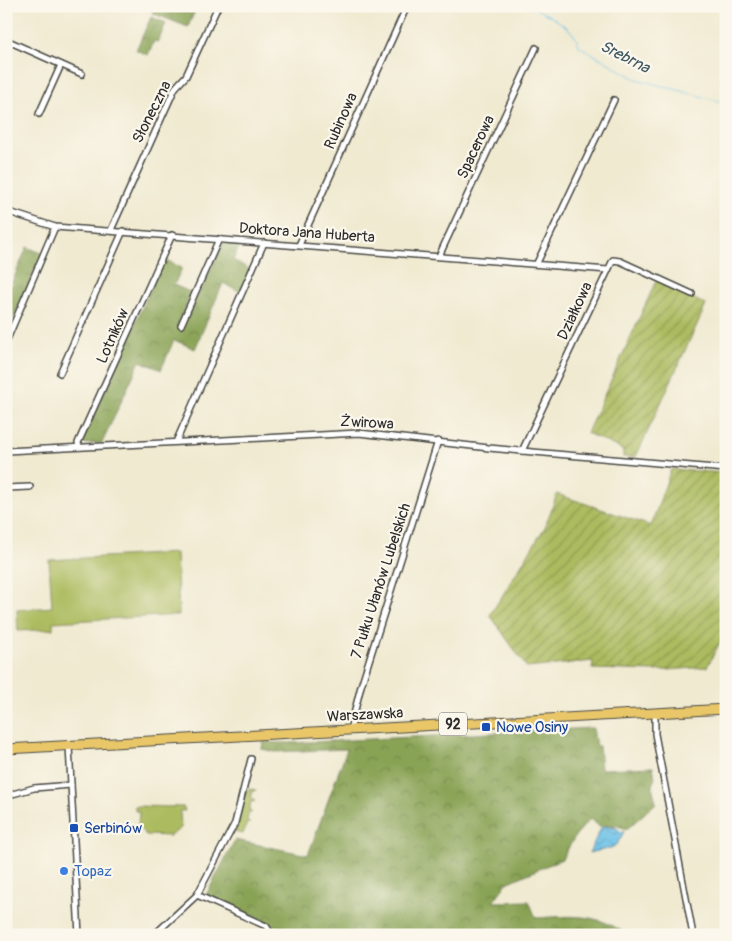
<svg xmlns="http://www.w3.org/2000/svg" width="732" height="941" viewBox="0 0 732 941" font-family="Pangolin,sans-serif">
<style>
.green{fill:#acbb5e;stroke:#6c7344}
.forest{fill:url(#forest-crowns);stroke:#5a6740}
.garden{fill:url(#garden-furrows);stroke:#6c7344}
.water{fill:url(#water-waves);stroke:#4c768a}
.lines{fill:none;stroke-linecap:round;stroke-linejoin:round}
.stream{stroke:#6cc1e8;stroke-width:1}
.street-casing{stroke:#494844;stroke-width:8}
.primary-casing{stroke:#494844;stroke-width:11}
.street{stroke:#fff;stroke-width:5}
.primary{stroke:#e9c769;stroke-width:9}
.transit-dot{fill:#1a4fb4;stroke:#fbf7ec;stroke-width:2}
.shop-dot{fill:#3f7fe0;stroke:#fbf7ec;stroke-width:2}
.labels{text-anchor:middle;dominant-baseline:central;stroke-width:4.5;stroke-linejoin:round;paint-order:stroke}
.shield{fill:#fbf7ec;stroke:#696865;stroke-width:1}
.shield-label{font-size:14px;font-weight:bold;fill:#2b2b2b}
.street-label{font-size:15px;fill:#2b2b2b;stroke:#fbf7ec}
.transit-label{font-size:15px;fill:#164399;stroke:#fbf7ec;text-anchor:start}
.shop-label{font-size:15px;fill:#366cbe;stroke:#fbf7ec;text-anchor:start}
.water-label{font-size:16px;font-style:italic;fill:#3e5864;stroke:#fbf7ec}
</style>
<defs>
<pattern id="forest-crowns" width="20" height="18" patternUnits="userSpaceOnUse" patternTransform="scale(1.25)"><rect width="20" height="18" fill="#89a355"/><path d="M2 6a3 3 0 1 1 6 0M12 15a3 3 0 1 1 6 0" fill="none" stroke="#708547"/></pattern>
<pattern id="garden-furrows" width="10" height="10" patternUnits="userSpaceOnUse" patternTransform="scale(1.25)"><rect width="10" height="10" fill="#acbb5e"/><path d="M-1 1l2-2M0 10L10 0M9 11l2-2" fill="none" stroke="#8c984e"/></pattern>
<pattern id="water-waves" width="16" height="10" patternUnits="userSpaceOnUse" patternTransform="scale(1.25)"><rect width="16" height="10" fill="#6cc1e8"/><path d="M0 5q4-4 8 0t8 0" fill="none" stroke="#599dbc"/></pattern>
</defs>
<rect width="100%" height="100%" fill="#fbf7ec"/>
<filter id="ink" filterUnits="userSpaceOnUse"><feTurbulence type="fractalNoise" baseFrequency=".02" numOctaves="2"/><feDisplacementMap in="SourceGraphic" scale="10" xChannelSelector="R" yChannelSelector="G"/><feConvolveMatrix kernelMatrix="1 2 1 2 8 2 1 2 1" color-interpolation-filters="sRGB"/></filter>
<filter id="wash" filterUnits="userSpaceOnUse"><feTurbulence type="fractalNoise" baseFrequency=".0096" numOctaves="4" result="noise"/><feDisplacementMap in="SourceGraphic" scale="20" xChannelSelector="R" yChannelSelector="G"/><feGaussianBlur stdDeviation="1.12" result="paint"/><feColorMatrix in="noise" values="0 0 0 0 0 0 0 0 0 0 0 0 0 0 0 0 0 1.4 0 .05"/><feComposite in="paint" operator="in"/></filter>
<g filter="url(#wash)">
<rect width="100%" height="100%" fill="#f0ead1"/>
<g class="green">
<polygon points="176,553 179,615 53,622 53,629 18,631 17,610 52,607 49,560"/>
<polygon points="248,789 256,790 253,791 251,799 255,801 251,802 249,810 252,813 249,812 247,820 250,823 247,823 243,834 235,832 245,792"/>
<polygon points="135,806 184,807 185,811 180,811 181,828 170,836 146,835 138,827 139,811 135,811"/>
</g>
<g class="forest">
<polygon points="156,6 197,6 188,27 152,13"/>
<polygon points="151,17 166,23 158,42 154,41 148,55 136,50"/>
<polygon points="224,242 241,243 233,260 251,270 241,292 223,283 195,349 174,340 161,370 140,361 102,443 84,444 82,441 164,259 182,268 174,285 192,293 178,325 183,327"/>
<polygon points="27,247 42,253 6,336 6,297"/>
<path d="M593,728L596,746H599L601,769L653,767L655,778L652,785L656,803L627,829L615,825L599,826L590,819L576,835L562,859L507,883L493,902L529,901L536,918C571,916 597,912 627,935H295L206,895L235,840L308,855L347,749L275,752L262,749L263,742L290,743Z"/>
</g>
<g class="garden">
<polygon points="657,279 706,305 636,457 623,457 623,450 587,433"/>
<polygon points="671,469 726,473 726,631 707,667 655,671 592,669 593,661 527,668 490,615 545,527 557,494 651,526"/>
</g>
<path class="water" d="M602,826L617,828L621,832L624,831C615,853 609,847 589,853Z"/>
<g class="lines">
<path class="stream" d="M531,6C548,16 574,25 579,46L636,79L726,103"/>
</g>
</g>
<g filter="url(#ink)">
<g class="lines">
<g class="street-casing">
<g id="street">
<polyline points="6,40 82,74"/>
<polyline points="39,114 61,65"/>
<polyline points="6,211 55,227 608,270"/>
<polyline points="111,230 175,88 186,76 218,6"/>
<polyline points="299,245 407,6"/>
<polyline points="439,256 536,48"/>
<polyline points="537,263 614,100"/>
<polyline points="181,325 219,239"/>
<polyline points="6,342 55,227"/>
<polyline points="60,373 123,231"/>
<polyline points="176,442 264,243"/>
<polyline points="79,447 78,443 172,235"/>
<polyline points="6,451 359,433 489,448 726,469"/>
<polyline points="522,451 613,260 620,261 692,294"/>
<polyline points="6,488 30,487"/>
<polyline points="655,713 655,734 693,935"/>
<polyline points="350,730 361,686 438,441"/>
<polyline points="69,746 79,935"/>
<polyline points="6,801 9,795 34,788 71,785"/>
<polyline points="6,834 6,858"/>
<polyline points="197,895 266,926 272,935"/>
<polyline points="154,935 197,895 235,823 251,759"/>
</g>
</g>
<g class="primary-casing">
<polyline id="primary" points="6,749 726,709"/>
</g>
<use href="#street" class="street"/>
<use href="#primary" class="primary"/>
</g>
</g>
<g class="transit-dot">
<rect x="481" y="722" width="10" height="10" rx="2.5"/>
<rect x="69" y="823" width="10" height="10" rx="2.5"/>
</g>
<circle class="shop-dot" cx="64" cy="871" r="5"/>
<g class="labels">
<rect class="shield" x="439" y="712.5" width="28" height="23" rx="4"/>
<g class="shield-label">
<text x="453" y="724">92</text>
</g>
<g class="street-label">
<text transform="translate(152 112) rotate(-63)">Słoneczna</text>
<text transform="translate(341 121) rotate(-66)">Rubinowa</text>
<text transform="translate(476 147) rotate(-65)">Spacerowa</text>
<text transform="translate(307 233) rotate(4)">Doktora Jana Huberta</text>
<text transform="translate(575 311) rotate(-65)">Działkowa</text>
<text transform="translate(113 336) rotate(-66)">Lotników</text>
<text transform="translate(367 423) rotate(3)">Żwirowa</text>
<text transform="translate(381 581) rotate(-72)">7 Pułku Ułanów Lubelskich</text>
<text transform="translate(365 715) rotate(-3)">Warszawska</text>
</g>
<g class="transit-label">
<text x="496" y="727">Nowe Osiny</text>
<text x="84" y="828">Serbinów</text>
</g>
<g class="shop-label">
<text x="74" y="871">Topaz</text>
</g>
<g class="water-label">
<text transform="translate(625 57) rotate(27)">Srebrna</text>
</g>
</g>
<rect width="732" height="941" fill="none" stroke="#fbf7ec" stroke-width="25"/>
</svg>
